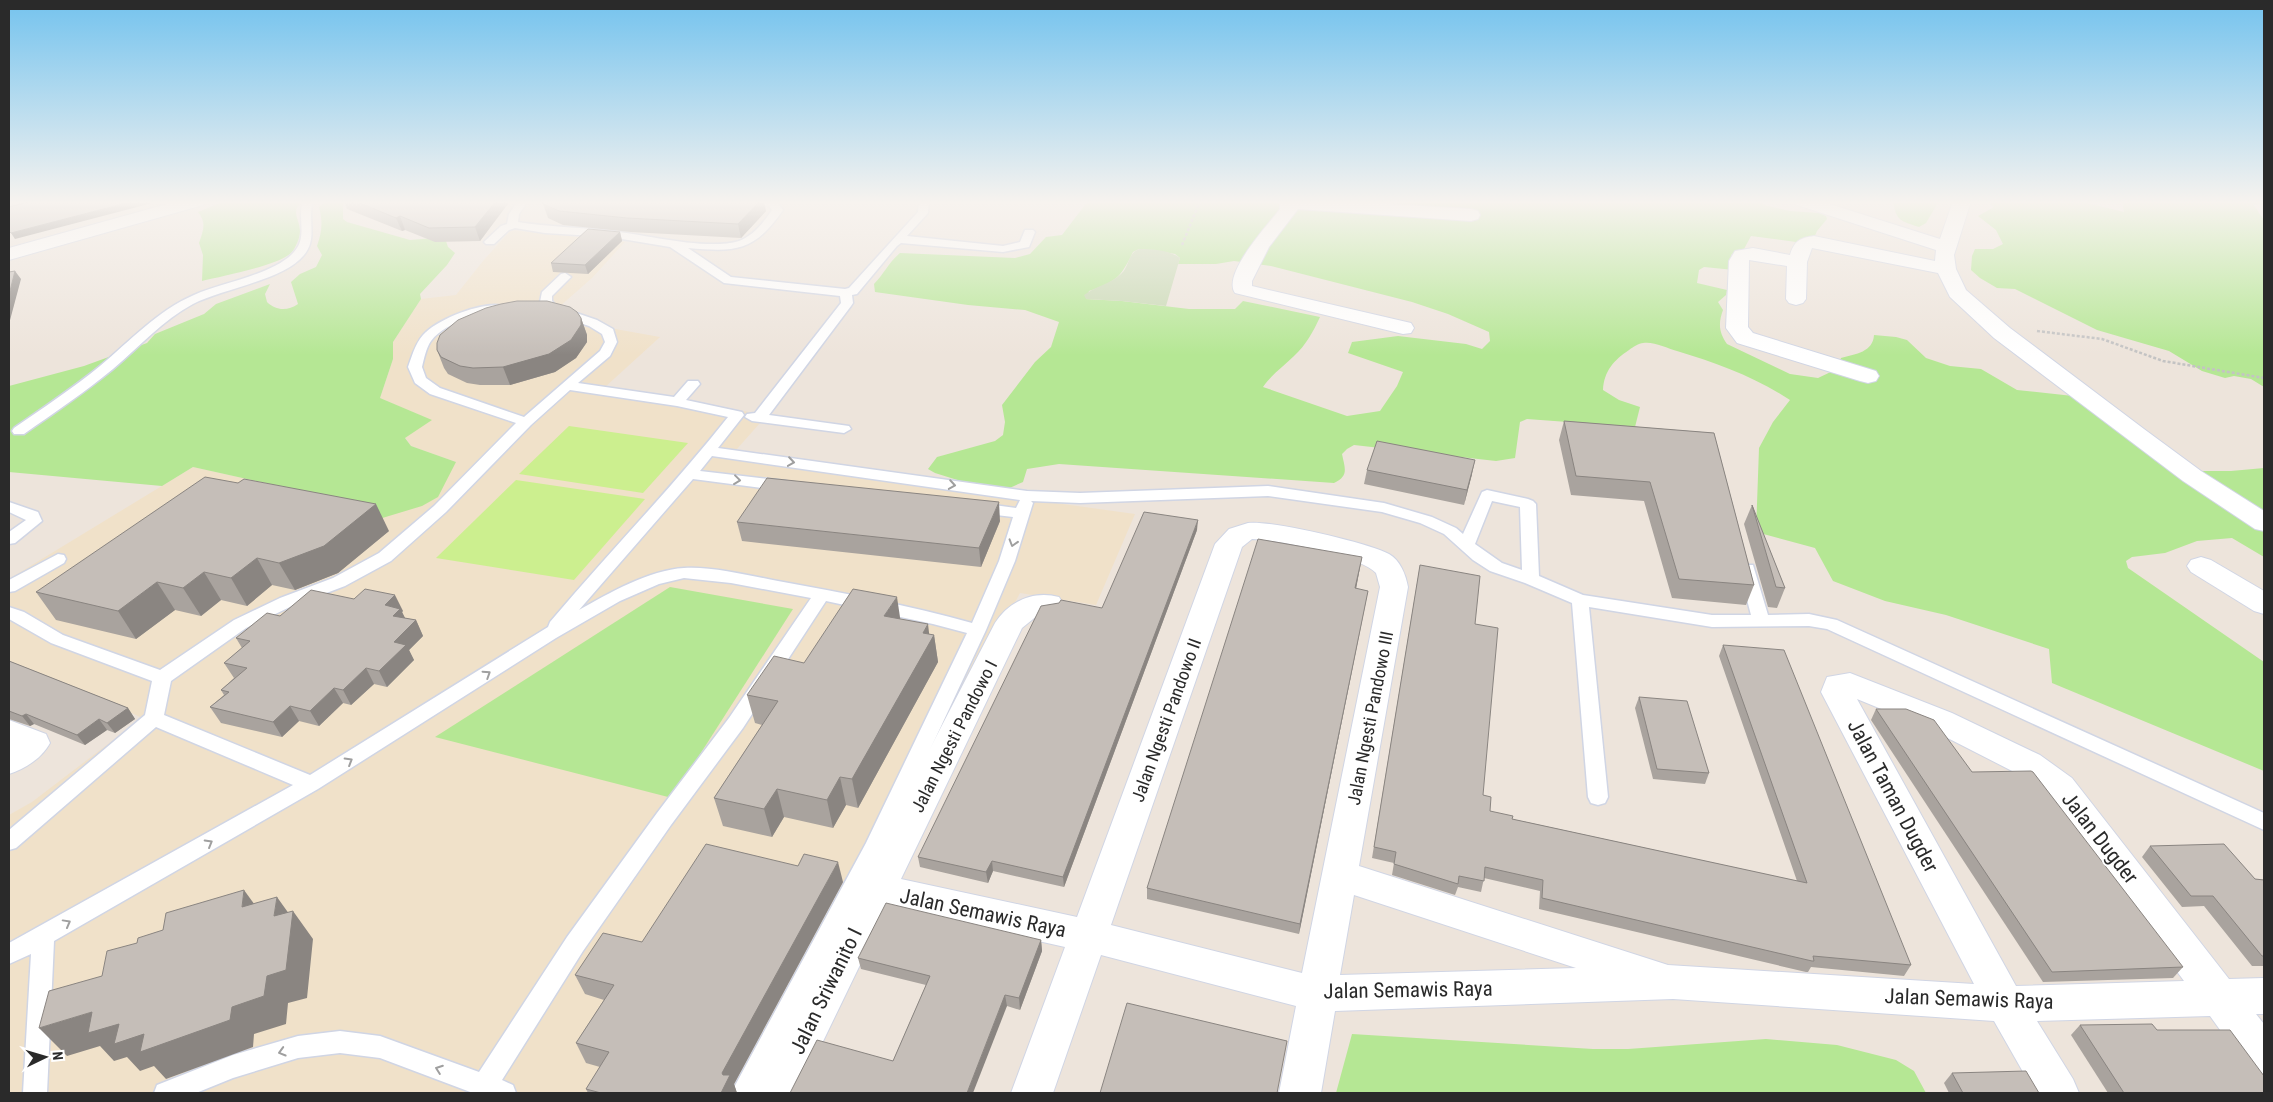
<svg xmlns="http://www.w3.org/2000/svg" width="2273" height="1102" viewBox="0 0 2273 1102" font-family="'Roboto Condensed',sans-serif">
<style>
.education{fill:#f0e1c9}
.green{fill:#b5e794;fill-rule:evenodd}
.cemetery{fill:#c6d8b1}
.pitch{fill:#ccef8f}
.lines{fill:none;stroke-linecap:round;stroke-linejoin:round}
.lane-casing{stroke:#d0d5e4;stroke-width:3}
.street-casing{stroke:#d0d5e4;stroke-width:2}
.secondary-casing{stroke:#d0d5e4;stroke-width:2}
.path{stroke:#c3c3c3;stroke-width:2.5;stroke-dasharray:3 2;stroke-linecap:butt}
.lane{fill:#fff;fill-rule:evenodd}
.street{fill:#fff;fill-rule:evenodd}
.secondary{fill:#fff;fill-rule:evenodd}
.wall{fill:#a9a39e}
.shaded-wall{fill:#8a8581}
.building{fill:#c5beb8;stroke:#8a8581}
.oneway{stroke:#9f9f9f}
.labels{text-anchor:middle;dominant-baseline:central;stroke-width:4;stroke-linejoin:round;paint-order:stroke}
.street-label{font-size:18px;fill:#2a2a2a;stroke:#fff}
.near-street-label{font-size:21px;fill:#2a2a2a;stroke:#fff}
</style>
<rect width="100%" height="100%" fill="#ede4db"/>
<polygon class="education" points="511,230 625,242 592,278 559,307 604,327 660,337 604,388 767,415 729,458 1135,514 1096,605 1020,593 750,1093 9,1093 9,815 32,802 142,718 109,702 9,665 9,579 193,467 370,506 456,462 411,446 405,437 431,420 380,398 393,359 393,342 421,299 456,295 483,261"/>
<g class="green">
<path d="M225,201H302C290,213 300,218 300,232C300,238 295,249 291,253C277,266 222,276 202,281L203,255L199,243C203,231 207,223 198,212Z"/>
<path d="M326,201H346L343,204V219L347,222L410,240L435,238L446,241L448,247L455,253L447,265L420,294L421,299L393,342V359L380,398L432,420L405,438L411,446L456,462L438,497L422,506L379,519L370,506L193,467L162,486L9,472V386L84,366L147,343L155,334L204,314L216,304L270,284L265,294L267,302C276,311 288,311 298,304L291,282L300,274L316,267L322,255L317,246C322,232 323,222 319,207Z"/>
<path d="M1088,201H1762L1764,205L1790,211L1819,213L1826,216L1827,219L1817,231L1814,238L1796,242L1751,236L1744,249L1737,250L1731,255L1734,270L1704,267L1699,270L1697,283L1727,290L1726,295L1718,302L1723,310C1718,324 1719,332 1727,344L1790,374L1818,378L1837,369L1841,358C1856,354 1873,352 1874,335L1896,337L1907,340L1926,358L1950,366L1981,369L2017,390L2073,396L2176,471H2231L2264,468V557L2232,538L2197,541L2165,553L2132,557L2126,561L2128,568L2264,662V771L2052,683L2049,649L1946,615L1885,601L1833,581L1815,548L1756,532L1759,448L1773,422L1790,400C1755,377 1717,363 1677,351C1667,348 1653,341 1643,343C1639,343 1633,347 1629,350C1614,360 1604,371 1603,390L1619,400L1640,407L1635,427L1527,419L1520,422L1515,458L1496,461L1354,445L1347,449L1342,454C1345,469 1349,476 1334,483L1059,464L1027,469L1023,482L1005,490L983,488L935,473L928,469L937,457L995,441L1003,435L1005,422L1002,405L1035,362L1051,347L1059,322L1025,310L968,305L875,292L874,284C884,274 889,262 900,253L1015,258L1030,254L1046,237L1062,235ZM1139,249L1164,252L1175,254L1180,258L1178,264H1216L1234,261L1271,266L1412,302L1448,314L1489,332L1490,341L1482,349L1466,344L1398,336L1352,342L1348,353L1403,372L1397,386L1380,411L1347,416L1263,387C1272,374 1283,367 1294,356C1306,345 1313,332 1320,317L1243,301L1235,309H1189L1122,301L1086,299L1089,291C1116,282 1121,277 1133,252Z"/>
<path d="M1893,201H1939L1926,223L1919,227C1901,221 1896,221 1893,201Z"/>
<polygon points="1987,201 2079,201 2124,212 2122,201 2264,201 2264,205 2253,204 2264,220 2264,387 2251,379 2234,376 2225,378 2202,371 2169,351 2097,330 2015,289 1997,288 1980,278 1971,270 1972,256 1975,249 1993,249 2003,244 1996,230 1978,216 1994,207"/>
<polygon points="670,587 793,609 672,798 435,737"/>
<polygon points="1352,1034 1593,1049 1628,1049 1766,1039 1837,1045 1896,1060 1914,1071 1926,1093 1336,1093"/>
</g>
<path class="cemetery" d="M1139,249C1152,249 1169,250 1180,258L1166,306L1122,301L1086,299L1084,295C1096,286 1110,284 1121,274C1130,266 1127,254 1139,249Z"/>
<g class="pitch">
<polygon points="569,426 688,443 643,493 519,474"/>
<polygon points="516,480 645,499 574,580 436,558"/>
</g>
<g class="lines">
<g class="lane-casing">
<g id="lane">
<path d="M303,201H313C307,220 318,238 304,255C284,280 222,289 193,304C163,320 139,347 113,369C85,392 54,413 24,434H14L12,431L14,428C43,408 73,388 100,366C130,341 157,311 194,295C221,283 275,274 294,252C308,237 297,218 303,201Z"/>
<path d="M518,201H528L519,214L518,222C549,227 579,227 610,231C645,234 705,251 739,241C753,236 764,222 772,210L769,206L751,203L750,201H776L783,210C754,252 736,252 688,248L731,277L845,289L849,288L918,212L919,201H929L928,213L907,236L1003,246L1020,242L1025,230H1033L1035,232L1029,247L1003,252L901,243L897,246L857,294L852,295L853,303L851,306L769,415L849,426L851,429L844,433L752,421L745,417L747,414L755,413L841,303L840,296L724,283L670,247L610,237L545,233L515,228L509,230L494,244H486L484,242L486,240L501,226L507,224L509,214Z"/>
<path d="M565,273L571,277L552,296V301L556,306L597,320L613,329L617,342L610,356L578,383L674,397L688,381H698L700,384L686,400L742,412L744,415L718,448L1027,491L1080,493L1268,486L1384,503L1432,517L1456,528L1463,534L1482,492L1487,490L1528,499L1533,501L1536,504L1539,576L1583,595L1712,615H1751L1739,569L1741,565H1753L1768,615L1809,614L1837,620L2264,813V830L1827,629L1809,626L1712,627L1589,607L1608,797L1605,803L1598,805L1591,803L1588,797L1572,603L1525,583L1490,571L1473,560L1444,534L1420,523L1382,512L1268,496L1080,503L1031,501L1033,503L1015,561L986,630L885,846L756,1093H731L866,843L967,633L933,624L826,601L743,728L671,825L583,951L502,1080L513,1085L516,1093H473L380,1058L340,1053L298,1058L233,1078L196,1093H154L157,1085L233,1055L298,1036L340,1031L380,1036L479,1072L567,937L657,813L729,718L811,598L731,583L684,578L659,584L620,601L556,638L318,789L54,941L47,1093H23L31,954L9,964V943L293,785L156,727L16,848L9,850V830L145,715L152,681L51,643L9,619V607L24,612L63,635L160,670L234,620L280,598L333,578L379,553L434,506L516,423L430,394L415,383L408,367C412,356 415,344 423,335C437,319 483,301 503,306L505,309L503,312C479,318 448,319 431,341C426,348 424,359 422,367L426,378L440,388L524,417L600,351L605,342L602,334L589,326L548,312L540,302L542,292L561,274ZM570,390L677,406L728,417C672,488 608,553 550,622L548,627L310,775L164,715L171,681L246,628L292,606L345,586L391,561L446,512L531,425ZM712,456L1020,500L1016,508L979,503L973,505L971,508L973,511L979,513L1013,517L999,561L972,623C908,605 843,593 778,581C751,576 711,566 684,568C649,570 609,593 579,610L693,479L786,491L791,489L794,486L791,483L786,481L700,471ZM1492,501L1520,507L1522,570L1502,563L1475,544Z"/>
<polygon points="9,502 38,512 42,521 15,543 9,544 9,532 26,520 9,512"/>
<polygon points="58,554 64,555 66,559 64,563 15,591 9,592 9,580"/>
</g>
</g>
<g class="street-casing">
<g id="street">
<path d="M1280,201H1335L1471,209L1478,211L1480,215L1478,219L1471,221L1298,209L1269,247L1252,281V286L1411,323L1414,328L1411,333L1403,334L1235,293C1222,275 1265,228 1277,213L1280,209Z"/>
<path d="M1794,201H1820L1940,239L1953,201H1971L1954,255L1956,269L1966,290L2010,328L2144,429L2201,471L2264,511V531L2255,529L2183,481L1994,338L1950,297L1938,273L1812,248L1807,262L1806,299L1803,303L1796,305L1789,303L1786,299L1787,266L1749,260L1748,327L1753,333L1876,371L1879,376L1876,381L1868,383L1860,381L1737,343L1726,328L1729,261L1735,251L1753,248L1790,255C1794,241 1800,238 1814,236L1935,261L1936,250L1797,205Z"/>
<path d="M1248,523C1271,520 1368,543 1389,554C1400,560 1406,575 1408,587L1359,866L1668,965L1974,984L1821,692L1827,677L1850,673L1952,713L2040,755L2072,778L2229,979L2264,978V1014H2256L2264,1024V1075L2249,1070L2210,1016L2037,1021L2073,1079L2079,1093H2035L1994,1021L1673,999L1335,1011L1321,1093H1279L1296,1006L1101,955L1053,1093H1011L1065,947L888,907L798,1093H755L863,878L995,623C1009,601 1034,590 1059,597L1063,604L1059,611L1038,615L1022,628L901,879L1077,917L1215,544L1229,529ZM1252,539C1278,540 1359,555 1376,573L1380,587L1302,973L1111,925L1242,547ZM1857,699L1930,729L2016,773L2048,796L2184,981L2016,986ZM1354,895L1576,968L1340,975Z"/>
<polygon points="2201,557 2211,560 2264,591 2264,614 2254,611 2191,572 2187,566 2191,560"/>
<path d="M9,720L46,734L50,743C42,758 25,769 9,774Z"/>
</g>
</g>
<g class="secondary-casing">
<polygon id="secondary" points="178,201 206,201 203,205 9,260 9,248"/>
</g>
<g class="path">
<polyline points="1182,245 1200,201"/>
<polyline points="2037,331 2102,339 2163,361 2264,378"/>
</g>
<use href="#lane" class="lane"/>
<use href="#street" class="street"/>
<use href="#secondary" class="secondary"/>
</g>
<g class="wall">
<polygon points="344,201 511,201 510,201 480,241 435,242 405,230 402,231 347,209"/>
<polygon points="542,201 766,211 741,238 631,232 563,225 548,218"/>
<polygon points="620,232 622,241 588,274 553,272 551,263"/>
<polygon points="581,318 587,335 587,342 576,358 555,372 510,385 480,385 467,383 448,374 444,368 437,350"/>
<polygon points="1564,421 1714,433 1754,585 1746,605 1672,598 1644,501 1571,495 1559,440"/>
<polygon points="1367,470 1472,474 1464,505 1364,484"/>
<polygon points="1752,505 1785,588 1777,608 1768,607 1744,524"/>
<polygon points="1000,521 981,567 742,541 737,522"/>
<polygon points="1197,530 1064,887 993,871 988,883 920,867 918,857 1102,608"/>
<polygon points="389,531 338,573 295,590 272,585 247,606 221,600 201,616 175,610 136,639 56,620 36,592"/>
<polygon points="1362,557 1356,589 1368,591 1366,601 1299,934 1147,899 1147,888"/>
<polygon points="1420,565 1475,624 1483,795 1490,811 1512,819 1797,881 1719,656 1723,645 1911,965 1904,976 1811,967 1808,972 1806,972 1539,909 1540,891 1484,878 1481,892 1458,887 1455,895 1392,875 1394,863 1372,858"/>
<polygon points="354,599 403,611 402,612 405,618 416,620 423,636 409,650 414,660 387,687 374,684 351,705 343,703 319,726 299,721 282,737 221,723 210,707 224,695 221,690 234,678 224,663 242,648 236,638 280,616"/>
<polygon points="900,619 929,634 934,635 938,662 858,808 846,805 833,828 784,817 772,837 723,826 714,798 762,725 755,723 747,695"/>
<polygon points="9,661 128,708 135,719 115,733 107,730 85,745 34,724 30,726 9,719"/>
<polygon points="1639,697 1709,773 1705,784 1653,779 1635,708"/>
<polygon points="1876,709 1972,772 2183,967 2173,978 2043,982 1871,720"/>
<polygon points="2150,846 2255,879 2264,880 2264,966 2252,966 2204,906 2182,907 2142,857"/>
<polygon points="843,882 734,1084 737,1093 588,1093 586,1089 600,1067 586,1063 576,1043 604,1000 585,994 575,975 642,942"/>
<polygon points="1041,940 1042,951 1020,1010 1007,1006 893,1061 926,985 861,969 858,958"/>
<polygon points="2080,1025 2157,1030 2264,1093 2108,1093 2071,1035"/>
<polygon points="1952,1073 2039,1093 1949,1093 1944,1083"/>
</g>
<g class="shaded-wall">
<polygon points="134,201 160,201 15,239 11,233"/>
<polygon points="496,201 511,201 510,201 480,241 475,227"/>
<polygon points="760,201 764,201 766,211 741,238 738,224"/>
<polygon points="400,216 405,230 402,231 396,218"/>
<polygon points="620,232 622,241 588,274 585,265"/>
<polygon points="15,271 21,279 9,324 9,295"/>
<polygon points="581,318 587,335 587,342 576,358 555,372 510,385 503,367"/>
<polygon points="1475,460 1472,474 1464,505 1467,490"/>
<polygon points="999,502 1000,521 981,567 979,548"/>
<polygon points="376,504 389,531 338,573 295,590 279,563"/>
<polygon points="1198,520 1197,530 1064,887 1063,877"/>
<polygon points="1362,557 1360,567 1354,599 1355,588"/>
<polygon points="257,558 272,585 247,606 231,578"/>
<polygon points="204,572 221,600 201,616 183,588"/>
<polygon points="157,582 175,610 136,639 118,611"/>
<polygon points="1368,591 1366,601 1299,934 1300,924"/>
<polygon points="395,595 403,611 402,612 408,624 400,631 385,605"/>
<polygon points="897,597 901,624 884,616"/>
<polygon points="416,620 423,636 409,650 414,660 387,687 379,671 394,642"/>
<polygon points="928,624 930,641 934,635 938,662 858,808 852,779 923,633"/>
<polygon points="366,668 374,684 351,705 343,690"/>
<polygon points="334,688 343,703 319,726 310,711"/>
<polygon points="290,706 299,721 282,737 273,722"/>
<polygon points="128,708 135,719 115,733 107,723"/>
<polygon points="26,714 34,724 30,726 22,716"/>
<polygon points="99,719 107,730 85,745 77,735"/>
<polygon points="840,777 846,805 833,828 827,800"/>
<polygon points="777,789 784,817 772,837 764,809"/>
<polygon points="992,861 993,871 988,883 986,872"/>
<polygon points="838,862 843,882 734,1084 737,1093 721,1093 722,1073"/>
<polygon points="244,890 265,919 242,907"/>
<polygon points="277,897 292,918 293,911 313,939 307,998 288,1003 286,1024 254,1034 253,1047 166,1079 154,1066 140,1071 127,1057 114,1061 100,1046 67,1056 39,1028 92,1012 144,1034 232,1007 274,916"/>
<polygon points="1041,940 1042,951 1020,1010 1019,998"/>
<polygon points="1005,995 1007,1006 973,1093 967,1093"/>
</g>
<g class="building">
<polygon points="31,201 134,201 11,233 9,231 9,207"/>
<polygon points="355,201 496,201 475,227 429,228 400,216 396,218"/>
<polygon points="542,201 760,201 738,224 627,218 559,211 543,204"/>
<polygon points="588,229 620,232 585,265 551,263"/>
<polygon points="15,271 9,295 9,272"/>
<polygon points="517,301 547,301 570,307 577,312 581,318 581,325 571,340 549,354 503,367 473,368 460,366 441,357 437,350 437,343 440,335 458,320 486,308 501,304"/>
<polygon points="1564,421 1714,433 1754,585 1679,579 1650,482 1576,476"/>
<polygon points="1377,441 1475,460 1467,490 1367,470"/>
<polygon points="205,477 238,483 244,479 376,504 324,546 279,563 257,558 231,578 204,572 183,588 157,582 118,611 36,592"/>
<polygon points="767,478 999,502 979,548 737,522"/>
<polygon points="1752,505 1785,588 1776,587"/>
<polygon points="1144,512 1198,520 1063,877 992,861 986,872 918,857 1041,606 1059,603 1061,600 1102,608"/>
<polygon points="1258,539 1362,557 1355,588 1368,591 1300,924 1147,888"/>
<polygon points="1420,565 1480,576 1475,624 1498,628 1483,795 1491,797 1490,811 1513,816 1512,819 1807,883 1723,645 1784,650 1911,965 1813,956 1814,961 1812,961 1542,898 1543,880 1485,867 1484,881 1459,876 1458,884 1394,864 1396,852 1374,847"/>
<polygon points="365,589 395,595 385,605 400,609 393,616 416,620 394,642 406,645 379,671 366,668 343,690 334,688 310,711 290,706 273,722 210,707 229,692 221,690 247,668 224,663 250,641 236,638 267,613 280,616 311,590 354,599"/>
<polygon points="853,589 897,597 884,616 928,624 923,633 934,635 852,779 840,777 827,800 777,789 764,809 714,798 778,701 747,695 774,656 804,663"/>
<polygon points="9,661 128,708 107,723 99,719 77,735 26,714 22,716 9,711"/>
<polygon points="1639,697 1687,701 1709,773 1657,769"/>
<polygon points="1876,709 1906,709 1934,720 1972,772 2031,771 2033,772 2183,967 2052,972"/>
<polygon points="706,844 798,866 804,854 838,862 722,1073 723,1075 730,1075 721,1093 601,1093 586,1089 609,1052 576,1043 614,985 575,975 603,933 642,942"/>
<polygon points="2224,844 2255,879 2264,880 2264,956 2262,956 2213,896 2191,896 2150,846"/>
<polygon points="244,890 242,907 277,897 274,916 293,911 286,970 267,976 264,996 232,1007 230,1020 140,1052 144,1034 114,1044 119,1024 88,1033 92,1012 39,1028 49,991 102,976 107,951 137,943 138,938 163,930 166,913"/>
<polygon points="886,903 1041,940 1019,998 1005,995 967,1093 790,1093 817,1040 893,1061 930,976 858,958"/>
<polygon points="1127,1003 1287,1041 1277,1093 1100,1093"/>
<polygon points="2152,1024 2157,1030 2230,1030 2264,1076 2264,1093 2124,1093 2080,1025"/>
<polygon points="2026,1071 2039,1093 1963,1093 1952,1073"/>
</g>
<defs><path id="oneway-chevron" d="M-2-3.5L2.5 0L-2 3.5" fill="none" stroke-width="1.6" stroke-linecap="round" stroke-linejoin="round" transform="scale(1.25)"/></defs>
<g class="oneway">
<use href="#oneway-chevron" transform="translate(791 462) rotate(8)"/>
<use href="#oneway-chevron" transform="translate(737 480) rotate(7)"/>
<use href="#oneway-chevron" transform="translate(952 485) rotate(9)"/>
<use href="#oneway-chevron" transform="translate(1013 543) rotate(107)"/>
<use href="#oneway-chevron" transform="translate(487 674) rotate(-33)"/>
<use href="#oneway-chevron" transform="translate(349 761) rotate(-31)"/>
<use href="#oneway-chevron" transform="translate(209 843) rotate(-30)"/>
<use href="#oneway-chevron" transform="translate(67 923) rotate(-29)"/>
<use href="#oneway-chevron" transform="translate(282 1052) rotate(164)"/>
<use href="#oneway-chevron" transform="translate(439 1069) rotate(-160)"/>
</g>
<linearGradient id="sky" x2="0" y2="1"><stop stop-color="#74c3ee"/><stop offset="0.57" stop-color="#f7f3ef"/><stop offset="1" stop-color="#f7f3ef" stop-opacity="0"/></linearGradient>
<rect width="2273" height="355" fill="url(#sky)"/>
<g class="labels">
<g class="street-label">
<text transform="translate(1370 718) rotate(-79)">Jalan Ngesti Pandowo III</text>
<text transform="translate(1166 720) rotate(-70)">Jalan Ngesti Pandowo II</text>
<text transform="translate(954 736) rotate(-63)">Jalan Ngesti Pandowo I</text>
</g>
<g class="near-street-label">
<text transform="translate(1893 796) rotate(62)">Jalan Taman Dugder</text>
<text transform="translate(2100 838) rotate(52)">Jalan Dugder</text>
<text transform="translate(983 913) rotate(12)">Jalan Semawis Raya</text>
<text transform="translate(1408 990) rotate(-1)">Jalan Semawis Raya</text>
<text transform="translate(826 991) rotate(-64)">Jalan Sriwanito I</text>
<text transform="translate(1969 999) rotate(2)">Jalan Semawis Raya</text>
</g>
</g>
<rect width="2273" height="1102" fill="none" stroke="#2a2a2a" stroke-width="20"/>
<g transform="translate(45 1057) rotate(85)" stroke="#ffffff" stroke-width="4" paint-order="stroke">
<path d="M0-4L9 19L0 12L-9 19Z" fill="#2a2a2a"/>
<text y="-8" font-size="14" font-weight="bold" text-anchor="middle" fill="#2a2a2a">N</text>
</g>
</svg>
